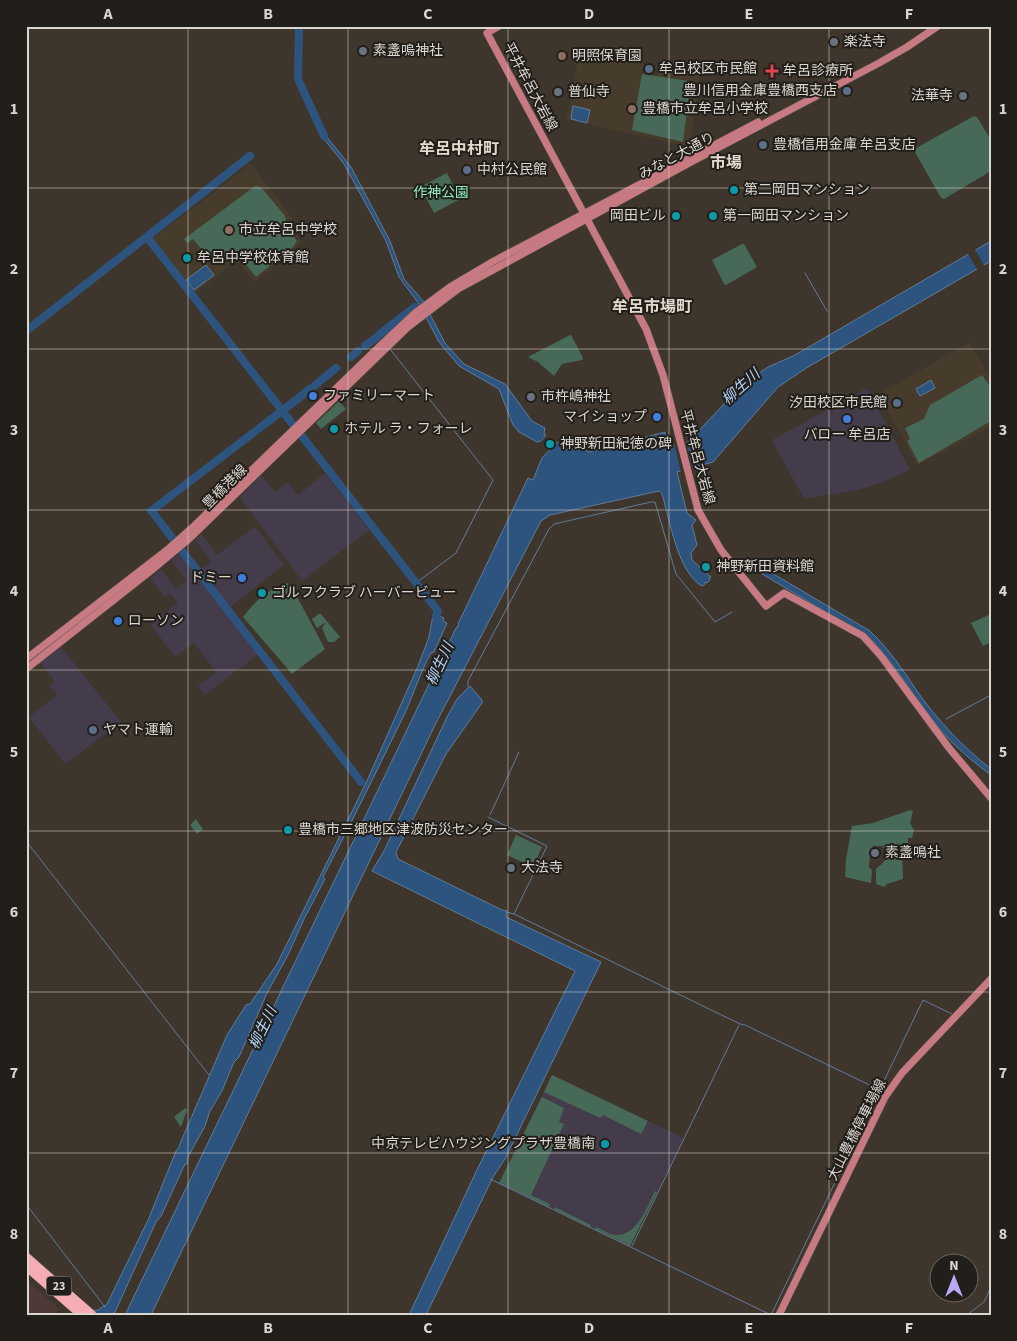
<svg xmlns="http://www.w3.org/2000/svg" width="1017" height="1341" viewBox="0 0 1017 1341" font-family="'Source Sans 3','Noto Sans JP',sans-serif">
<style>
.commercial{fill:#443b4b}
.industrial{fill:#4e3936}
.built{fill:#473c2c}
.green{fill:#466a57}
.water{fill:#2d547e;stroke:#617b97}
.pier{fill:#3e362c}
.lines{fill:none;stroke-linecap:round;stroke-linejoin:round}
.stream{stroke:#617b97;stroke-width:1}
.river{stroke:#2d547e;stroke-width:8}
.secondary-casing{stroke:#5a534a;stroke-width:8}
.highway-casing{stroke:#5a534a;stroke-width:10}
.secondary{stroke:#c77a82;stroke-width:7}
.highway{stroke:#f5acb3;stroke-width:9}
.grid{fill:none;stroke:#dbd6d0;stroke-width:1;stroke-opacity:0.55}
.worship-dot{fill:#6b7280;stroke:#221e19;stroke-width:2}
.education-dot{fill:#8d6e63;stroke:#221e19;stroke-width:2}
.service-dot{fill:#5c6f8a;stroke:#221e19;stroke-width:2}
.health-dot{fill:#e0444e;stroke:#221e19;stroke-width:2}
.culture-dot{fill:#0f9aa8;stroke:#221e19;stroke-width:2}
.shop-dot{fill:#3f7fe0;stroke:#221e19;stroke-width:2}
.labels{text-anchor:middle;dominant-baseline:central;stroke-width:4;stroke-linejoin:round;paint-order:stroke}
.shield{fill:#221e19;stroke:#a49f99;stroke-width:1}
.shield-label{font-size:12px;font-weight:bold;fill:#dbd6d0}
.poi-label{font-size:14px;fill:#dbd6d0;stroke:#221e19;text-anchor:start}
.street-label{font-size:14px;fill:#dbd6d0;stroke:#221e19}
.park-label{font-size:14px;fill:#8decbc;stroke:#221e19}
.water-label{font-size:15px;font-style:italic;fill:#b2d4fd;stroke:#221e19}
.quarter-label{font-size:16px;font-weight:bold;fill:#e3d9cd;stroke:#221e19}
.neatline{fill:none;stroke:#dbd6d0;stroke-width:2}
.grid-label{font-size:16px;text-anchor:middle;font-weight:bold;fill:#dbd6d0}
</style>
<rect width="100%" height="100%" fill="#3e362c"/>
<g class="commercial">
<polygon points="867,388 910,470 881,483 858,490 804,499 772,440"/>
<polygon points="325,473 369,530 302,581 240,497 261,475 275,492 288,482 298,495"/>
<polygon points="255,526 284,565 228,609 204,577 202,579 260,653 205,695 198,686 216,672 194,643 175,657 150,624 178,603 170,593 164,597 150,578 161,569 176,589 186,580 171,560 181,552 198,574 200,573 198,571 211,561 195,540 201,534 217,555"/>
<polygon points="61,647 121,722 65,764 29,717 57,695 49,686 55,682 40,662"/>
<polygon points="552,1075 684,1138 630,1246 499,1183"/>
</g>
<polygon class="industrial" points="26,1280 59,1309 54,1314 26,1315"/>
<g class="built">
<polygon points="578,52 644,64 642,73 657,76 659,66 700,73 690,147 566,119 574,87"/>
<polygon points="251,164 292,218 288,222 302,242 255,282 237,260 194,294 154,241 154,238"/>
<polygon points="968,343 970,343 991,380 991,426 917,465 879,394"/>
</g>
<g class="green">
<polygon points="642,74 688,81 689,94 683,142 632,130"/>
<polygon points="974,116 977,117 991,140 991,171 944,199 941,198 915,152 916,148"/>
<polygon points="447,173 460,199 434,213 421,188 422,186"/>
<polygon points="255,186 261,187 285,216 287,228 297,241 293,247 256,277 235,251 214,265 193,239 187,243 184,239"/>
<polygon points="742,244 744,244 757,267 726,285 724,284 712,260"/>
<polygon points="570,335 571,335 583,358 582,360 562,364 554,376 538,362 528,357"/>
<polygon points="982,375 991,388 991,421 919,463 907,441 910,439 905,428 924,419 930,405"/>
<polygon points="339,401 346,409 321,429 316,423"/>
<path d="M287,583L296,595L325,649L292,674L243,617C255,601 268,589 287,583Z"/>
<polygon points="320,613 340,637 334,642 328,642 322,628 326,622 317,628 312,619"/>
<polygon points="991,614 991,642 983,646 971,623"/>
<path d="M910,810L913,811L910,823L914,830L912,838H908V848L902,849L903,879L887,884L884,887L876,884V869C883,863 887,860 888,851L884,850L883,846H873L872,849L870,850L869,867L872,870L871,883L845,877L846,859L852,826L873,823Z"/>
<polygon points="196,819 203,829 197,834 190,825"/>
<polygon points="516,835 542,847 533,867 507,855"/>
<polygon points="552,1075 648,1121 641,1134 603,1115 600,1118 544,1092"/>
<polygon points="542,1097 564,1108 559,1122 564,1124 531,1195 550,1204 549,1207 499,1183"/>
<polygon points="185,1108 187,1110 181,1127 174,1117"/>
<path d="M655,1191L657,1192L630,1246L595,1229L596,1227C601,1229 606,1232 610,1234C636,1241 646,1208 655,1191Z"/>
<polygon points="555,1207 591,1225 590,1227 554,1209"/>
</g>
<g class="water">
<polygon points="573,106 590,110 587,123 571,119"/>
<polygon points="321,128 326,136 351,167 390,241 404,279 423,301 445,343 464,364 505,384 532,421 545,428 544,434 546,435 541,441 537,442 519,432 513,425 499,389 459,366 439,342 419,304 399,277 386,241 344,164 320,134 318,130"/>
<path d="M991,241V261L808,367L778,387L713,462L677,472L687,513L696,520L692,525L697,545L691,553L692,560L711,577L709,578L710,580L707,583L705,582V584L702,586C678,573 670,521 662,494L659,491L550,515L541,521L435,725L151,1315H125L456,628H457L458,625H459L458,624L528,478L533,480L542,458L557,442L567,450L581,447L589,452L665,432L666,441L671,446L686,443L690,440L743,384L768,367L795,355Z"/>
<polygon points="206,265 214,275 194,290 186,280"/>
<polygon points="931,380 935,388 920,396 916,389"/>
<path d="M754,565L760,566L870,631C889,649 903,670 917,691C938,721 963,747 991,769V775C972,761 954,746 939,728C915,699 896,665 870,638L757,571H751L749,568Z"/>
<path d="M437,608L440,611L439,616L444,618L443,621L447,623L434,652L431,653C420,673 414,693 405,713C378,768 352,822 323,877L325,879L304,919L288,955L267,993L239,1057L234,1062L222,1091L210,1111L205,1126L188,1157L187,1164H185L161,1216L156,1222L115,1312L110,1315H71L98,1310L107,1304L149,1218L176,1151L180,1146H179L227,1035L246,1005L250,1004L277,964L366,783L418,666L429,637L434,610Z"/>
<polygon points="470,686 482,700 482,703 446,754 396,852 398,859 502,910 507,911 506,917 601,962 505,1159 493,1177 426,1315 409,1315 475,1174 575,971 372,871 384,851 447,717 457,699"/>
</g>
<g class="pier">
<polygon points="974,248 985,267 978,271 967,252"/>
<polygon points="686,440 693,470 681,473 674,443"/>
</g>
<g class="lines">
<g class="stream">
<polyline points="805,273 827,311"/>
<polyline points="390,349 493,480 456,553 416,583"/>
<polyline points="468,687 468,681 549,529 554,524 651,502 655,502 676,574 715,622 732,612"/>
<polyline points="946,719 991,695"/>
<polyline points="490,815 519,752"/>
<polyline points="488,817 547,846 514,914 506,912"/>
<polyline points="26,841 209,1075"/>
<polyline points="514,914 740,1024 745,1025 880,1090"/>
<polyline points="490,1179 771,1315"/>
<polyline points="26,1204 105,1307"/>
<polyline points="632,1246 739,1025"/>
<polyline points="771,1315 923,1000 952,1014"/>
<polyline points="967,1315 984,1302 991,1287"/>
</g>
<g class="river">
<polyline points="299,26 298,79 324,136"/>
<polyline points="147,237 438,611 436,617"/>
<polyline points="26,331 250,156"/>
<polyline points="380,334 415,307"/>
<polyline points="365,346 377,337"/>
<polyline points="351,357 358,351"/>
<polyline points="313,387 336,368"/>
<polyline points="286,408 310,389"/>
<polyline points="151,511 278,414"/>
<polyline points="154,514 173,539"/>
<polyline points="182,551 361,782"/>
</g>
<g class="secondary-casing">
<g id="secondary">
<polyline points="499,26 487,33 646,329 663,375 698,510 721,550 766,606 784,593 863,636 881,656 949,748 991,798"/>
<polyline points="26,659 167,550 194,526 383,343 415,313 450,287 494,261 758,122"/>
<polyline points="26,669 153,569 190,538 408,327 458,289 693,161 879,63 907,47 938,26"/>
<polyline points="779,1315 885,1097 902,1073 991,979"/>
</g>
</g>
<g class="highway-casing">
<g id="highway">
<polyline points="26,1257 92,1315"/>
<polyline points="26,1266 82,1315"/>
</g>
</g>
<use href="#secondary" class="secondary"/>
<use href="#highway" class="highway"/>
</g>
<path class="grid" d="M188,26V1315M348,26V1315M508,26V1315M669,26V1315M829,26V1315M26,188H991M26,349H991M26,510H991M26,670H991M26,831H991M26,992H991M26,1153H991"/>
<g class="worship-dot">
<circle cx="834" cy="42" r="5"/>
<circle cx="363" cy="51" r="5"/>
<circle cx="558" cy="92" r="5"/>
<circle cx="963" cy="96" r="5"/>
<circle cx="531" cy="397" r="5"/>
<circle cx="875" cy="853" r="5"/>
<circle cx="511" cy="868" r="5"/>
</g>
<g class="education-dot">
<circle cx="562" cy="56" r="5"/>
<circle cx="632" cy="109" r="5"/>
<circle cx="229" cy="230" r="5"/>
</g>
<g class="service-dot">
<circle cx="649" cy="69" r="5"/>
<circle cx="847" cy="91" r="5"/>
<circle cx="763" cy="145" r="5"/>
<circle cx="467" cy="170" r="5"/>
<circle cx="897" cy="403" r="5"/>
<circle cx="93" cy="730" r="5"/>
</g>
<path class="health-dot" d="M769.5 63.5h5v5h5v5h-5v5h-5v-5h-5v-5h5z"/>
<g class="culture-dot">
<circle cx="734" cy="190" r="5"/>
<circle cx="676" cy="216" r="5"/>
<circle cx="713" cy="216" r="5"/>
<circle cx="187" cy="258" r="5"/>
<circle cx="334" cy="429" r="5"/>
<circle cx="550" cy="444" r="5"/>
<circle cx="706" cy="567" r="5"/>
<circle cx="262" cy="593" r="5"/>
<circle cx="288" cy="830" r="5"/>
<circle cx="605" cy="1144" r="5"/>
</g>
<g class="shop-dot">
<circle cx="313" cy="396" r="5"/>
<circle cx="657" cy="417" r="5"/>
<circle cx="847" cy="419" r="5"/>
<circle cx="242" cy="578" r="5"/>
<circle cx="118" cy="621" r="5"/>
</g>
<g class="labels">
<rect class="shield" x="46.5" y="1276.5" width="25" height="19" rx="4"/>
<g class="shield-label">
<text x="59" y="1286">23</text>
</g>
<g class="poi-label">
<text x="844" y="42">楽法寺</text>
<text x="373" y="51">素盞嗚神社</text>
<text x="572" y="56">明照保育園</text>
<text x="659" y="69">牟呂校区市民館</text>
<text x="783" y="71">牟呂診療所</text>
<text x="837" y="91" text-anchor="end">豊川信用金庫豊橋西支店</text>
<text x="568" y="92">普仙寺</text>
<text x="953" y="96" text-anchor="end">法華寺</text>
<text x="642" y="109">豊橋市立牟呂小学校</text>
<text x="773" y="145">豊橋信用金庫 牟呂支店</text>
<text x="477" y="170">中村公民館</text>
<text x="744" y="190">第二岡田マンション</text>
<text x="666" y="216" text-anchor="end">岡田ビル</text>
<text x="723" y="216">第一岡田マンション</text>
<text x="239" y="230">市立牟呂中学校</text>
<text x="197" y="258">牟呂中学校体育館</text>
<text x="323" y="396">ファミリーマート</text>
<text x="541" y="397">市杵嶋神社</text>
<text x="887" y="403" text-anchor="end">汐田校区市民館</text>
<text x="647" y="417" text-anchor="end">マイショップ</text>
<text x="344" y="429">ホテル ラ・フォーレ</text>
<text x="847" y="435" text-anchor="middle">バロー 牟呂店</text>
<text x="560" y="444">神野新田紀徳の碑</text>
<text x="716" y="567">神野新田資料館</text>
<text x="232" y="578" text-anchor="end">ドミー</text>
<text x="272" y="593">ゴルフクラブ ハーバービュー</text>
<text x="128" y="621">ローソン</text>
<text x="103" y="730">ヤマト運輸</text>
<text x="298" y="830">豊橋市三郷地区津波防災センター</text>
<text x="885" y="853">素盞鳴社</text>
<text x="521" y="868">大法寺</text>
<text x="595" y="1144" text-anchor="end">中京テレビハウジングプラザ豊橋南</text>
</g>
<g class="street-label">
<text transform="translate(530 87) rotate(62)">平井牟呂大岩線</text>
<text transform="translate(677 156) rotate(-28)">みなと大通り</text>
<text transform="translate(697 457) rotate(75)">平井牟呂大岩線</text>
<text transform="translate(225 487) rotate(-45)">豊橋港線</text>
<text transform="translate(857 1130) rotate(-63)">大山豊橋停車場線</text>
</g>
<g class="park-label">
<text x="441" y="193">作神公園</text>
</g>
<g class="water-label">
<text transform="translate(741 387) rotate(-42)">柳生川</text>
<text transform="translate(440 664) rotate(-65)">柳生川</text>
<text transform="translate(263 1028) rotate(-64)">柳生川</text>
</g>
<g class="quarter-label">
<text x="459" y="149">牟呂中村町</text>
<text x="726" y="163">市場</text>
<text x="652" y="307">牟呂市場町</text>
</g>
</g>
<rect width="1017" height="1341" fill="none" stroke="#221e19" stroke-width="55"/>
<g transform="translate(954 1278)"><circle r="24" fill="#221e19" stroke="#6c6862"/>
<path d="M0-4L9 19L0 12L-9 19Z" fill="#baaaf6"/>
<text y="-8" font-size="14" font-weight="bold" text-anchor="middle" fill="#dbd6d0">N</text>
</g>
<rect x="28" y="28" width="962" height="1286" class="neatline"/>
<g class="grid-label">
<text x="108" y="19">A</text>
<text x="268" y="19">B</text>
<text x="428" y="19">C</text>
<text x="589" y="19">D</text>
<text x="749" y="19">E</text>
<text x="909" y="19">F</text>
<text x="14" y="114">1</text>
<text x="1003" y="114">1</text>
<text x="14" y="274">2</text>
<text x="1003" y="274">2</text>
<text x="14" y="435">3</text>
<text x="1003" y="435">3</text>
<text x="14" y="596">4</text>
<text x="1003" y="596">4</text>
<text x="14" y="757">5</text>
<text x="1003" y="757">5</text>
<text x="14" y="917">6</text>
<text x="1003" y="917">6</text>
<text x="14" y="1078">7</text>
<text x="1003" y="1078">7</text>
<text x="14" y="1239">8</text>
<text x="1003" y="1239">8</text>
<text x="108" y="1333">A</text>
<text x="268" y="1333">B</text>
<text x="428" y="1333">C</text>
<text x="589" y="1333">D</text>
<text x="749" y="1333">E</text>
<text x="909" y="1333">F</text>
</g>
</svg>
